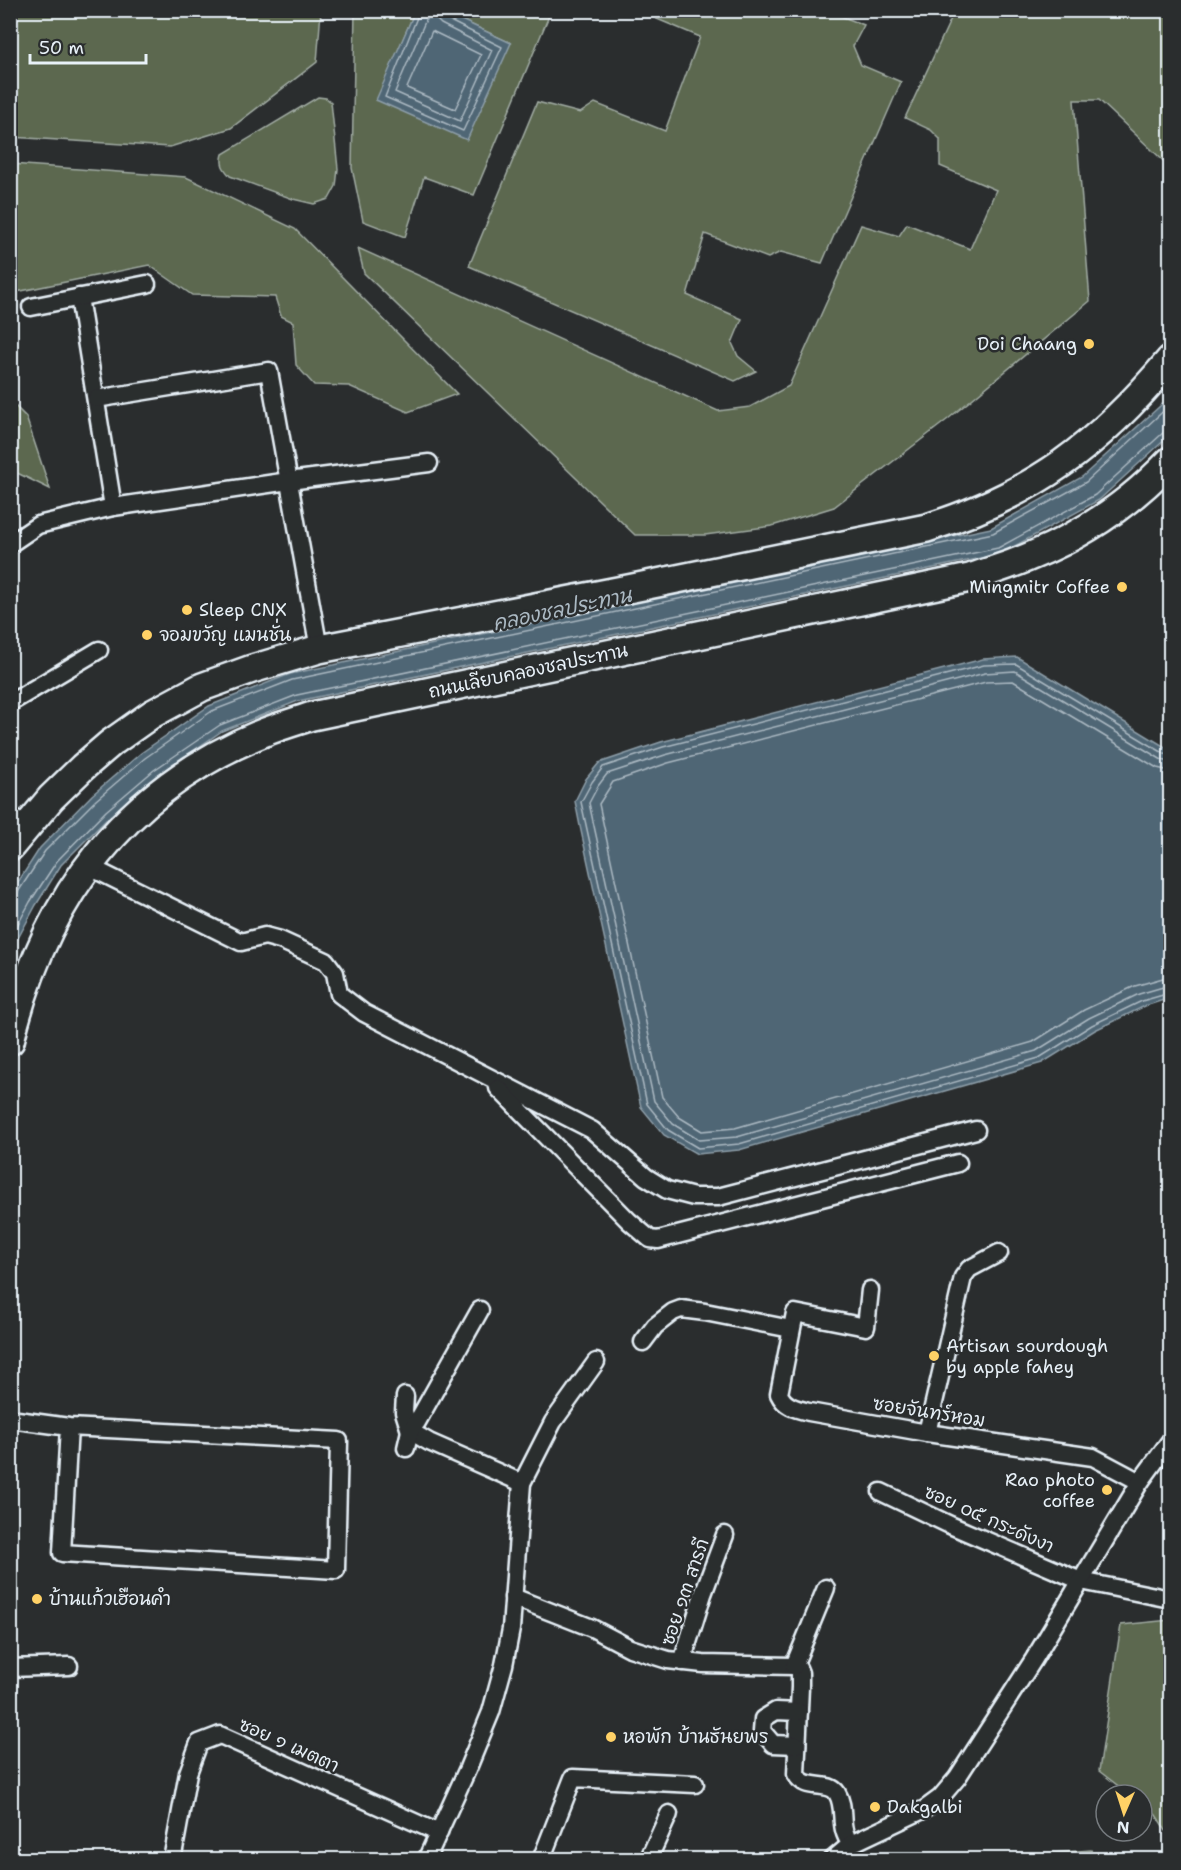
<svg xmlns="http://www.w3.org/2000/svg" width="1181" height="1870" viewBox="0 0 1181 1870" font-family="'Shantell Sans','Playpen Sans Thai',sans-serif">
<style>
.green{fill:#5b6850;stroke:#a2aca4;stroke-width:1.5}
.water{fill:#506674;stroke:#8d9ea9;stroke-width:1.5}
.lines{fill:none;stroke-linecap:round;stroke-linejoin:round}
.shore{stroke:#abb9c3;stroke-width:1.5}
.street-casing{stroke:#e8f1f8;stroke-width:21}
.primary-casing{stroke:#e8f1f8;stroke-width:32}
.street{stroke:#2a2d2e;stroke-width:16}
.primary{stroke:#2a2d2e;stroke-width:27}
.poi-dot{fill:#ffd166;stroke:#2a2d2e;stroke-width:2}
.labels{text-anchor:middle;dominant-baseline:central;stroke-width:5;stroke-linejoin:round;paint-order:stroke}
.poi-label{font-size:18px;fill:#e8f1f8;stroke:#2a2d2e;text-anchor:start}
.street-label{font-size:18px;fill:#e8f1f8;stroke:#2a2d2e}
.water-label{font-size:20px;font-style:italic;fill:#abb9c3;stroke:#2a2d2e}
</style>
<rect width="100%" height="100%" fill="#2a2d2e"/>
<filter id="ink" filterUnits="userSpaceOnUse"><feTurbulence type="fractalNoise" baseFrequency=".0167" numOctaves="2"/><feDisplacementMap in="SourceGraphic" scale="12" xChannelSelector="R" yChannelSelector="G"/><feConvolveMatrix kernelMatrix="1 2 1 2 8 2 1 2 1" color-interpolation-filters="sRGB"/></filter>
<g filter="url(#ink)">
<g class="green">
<polygon points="955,10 1170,11 1170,167 1099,100 1074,100 1090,301 948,419 834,507 772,526 705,535 635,535 364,273 358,248 718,411 750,407 789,386 861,225 899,236 907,224 970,249 996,190 940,166 940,139 931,130 905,118"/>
<polygon points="10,11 11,10 321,11 317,62 231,128 170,147 11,137"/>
<polygon points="355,11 415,11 377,100 511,43 442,11 551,11 474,195 424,177 405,237 363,221 352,168"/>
<polygon points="638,11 828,11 864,25 853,46 861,65 901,82 822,263 781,252 768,258 705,234 687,295 742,319 732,343 738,356 756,371 735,381 469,266 537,102 580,113 595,103 665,131 700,37"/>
<path d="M318,97L326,98L331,102L338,169L336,186L329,199L314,204L293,199L230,176C223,168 220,164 223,154Z"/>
<polygon points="11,164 186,177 295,229 457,394 408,412 349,386 314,385 296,365 293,322 281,316 275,297 192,295 149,265 11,293"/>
<polygon points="11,402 26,417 50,489 11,470"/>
<polygon points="1170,1620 1170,1837 1156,1815 1142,1804 1142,1795 1130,1795 1099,1771 1121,1625"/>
<polygon points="1091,1850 1093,1859 1013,1859 1014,1856"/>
</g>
<g class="water">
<polygon points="415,11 442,11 511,43 467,140 376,100"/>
<polygon points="1170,397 1170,435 1099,500 1000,554 298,701 222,731 158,775 111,815 61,865 36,905 16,942 11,956 11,893 40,848 92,795 141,753 209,706 290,674 991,528 1082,477"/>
<polygon points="1017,657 1170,750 1170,998 1145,1006 1095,1030 1042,1063 739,1150 697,1154 664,1135 641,1107 580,826 575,801 586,779 599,763 661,742 983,659"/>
</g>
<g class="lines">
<g class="shore">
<polyline points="420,10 385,97 463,131 502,47 446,19 442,10"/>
<polyline points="428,10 427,17 395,92 460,121 492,50 441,24 436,19 434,10"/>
<polygon points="432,31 481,55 455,109 407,88"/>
<polyline points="1170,755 1165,754 1016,664 984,665 663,747 603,767 592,782 581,802 647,1104 668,1130 698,1148 739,1144 1039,1058 1092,1025 1142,1001 1170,993"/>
<polyline points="1170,762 1162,760 1015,671 985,673 665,755 607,774 598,786 589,803 654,1101 673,1124 699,1140 737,1137 1036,1051 1089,1018 1139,994 1170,985"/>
<polyline points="1170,771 1157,768 1013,681 986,682 668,763 613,782 599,804 662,1097 679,1117 702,1131 735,1128 1033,1042 1084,1010 1135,986 1170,976"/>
<polyline points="10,895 18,892 45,851 96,800 145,758 212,711 292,680 993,533 1086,482 1170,405"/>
<polyline points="10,939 30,902 57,861 106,811 154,770 220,725 297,695 998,548 1095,495 1164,432 1170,431"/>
</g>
<g class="street-casing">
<g id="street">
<polyline points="79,297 113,507"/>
<polyline points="31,307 147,284"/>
<polyline points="96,399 269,371 319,649"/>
<polyline points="10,544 38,525 113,507 289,481 429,463"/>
<polyline points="10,703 99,650"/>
<polyline points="10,813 23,832"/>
<polyline points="88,866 241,942 265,936 280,940 326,961 335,973 339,994 364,1013 592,1130 646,1177 667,1190 694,1197 718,1197 976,1130"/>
<polyline points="498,1088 629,1221 650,1239 658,1240 958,1163"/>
<path d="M870,1290L866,1327L795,1313L779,1394C785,1407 796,1409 809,1412L927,1433L1093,1457L1140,1482"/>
<polyline points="643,1342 655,1326 673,1312 681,1309 705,1312 791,1329"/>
<polyline points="405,1396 404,1412 410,1431 429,1442 522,1483"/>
<polyline points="10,1419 69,1427 339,1441 336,1570 62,1553 69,1427"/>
<polyline points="927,1433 963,1277 969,1269 999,1253"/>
<polyline points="406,1448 410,1431 417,1422 480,1310"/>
<polyline points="881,1492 950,1525 1081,1581 1170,1599"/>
<path d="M513,1597L592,1628L630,1648L668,1660L703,1664L794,1666L798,1668L800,1673V1687L796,1774C805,1792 829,1780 837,1793C847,1809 837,1827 851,1844"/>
<polyline points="682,1662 703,1594 725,1535"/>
<polyline points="794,1666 826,1588"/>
<polyline points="10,1668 69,1666"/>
<polyline points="797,1745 773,1744 762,1731 763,1719 776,1711 799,1712"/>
<polyline points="172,1860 188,1773 199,1743 220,1735 439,1833"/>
<polyline points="426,1860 468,1768 491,1712 504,1665 511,1629 522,1483 553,1422 596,1362"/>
<polyline points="541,1860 573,1778 695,1784"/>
<polyline points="648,1860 669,1814"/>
<polyline points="832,1860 851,1844 925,1809 940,1798 957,1778 1034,1659 1140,1482 1170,1441"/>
</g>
</g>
<g class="primary-casing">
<g id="primary">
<path d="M10,847L51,798L83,767L111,743L152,714L202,687L252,669L319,649L628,589L927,528C1034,494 1098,446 1170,360"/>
<path d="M10,1041C44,897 126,788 265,732C280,726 297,721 312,716L970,578C990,571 1011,565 1031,556C1083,535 1131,502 1170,461"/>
</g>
</g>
<use href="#street" class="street"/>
<use href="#primary" class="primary"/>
</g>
</g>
<g class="poi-dot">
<circle cx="1089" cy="344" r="6"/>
<circle cx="1122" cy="587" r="6"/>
<circle cx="187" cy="610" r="6"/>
<circle cx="147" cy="635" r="6"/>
<circle cx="934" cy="1356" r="6"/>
<circle cx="1107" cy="1490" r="6"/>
<circle cx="37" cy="1599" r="6"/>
<circle cx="611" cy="1737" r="6"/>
<circle cx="875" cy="1807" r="6"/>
</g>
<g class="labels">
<g class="poi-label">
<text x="1077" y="344" text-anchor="end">Doi Chaang</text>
<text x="1110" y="587" text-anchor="end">Mingmitr Coffee</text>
<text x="199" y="610">Sleep CNX</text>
<text x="159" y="635">จอมขวัญ แมนชั่น</text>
<text x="946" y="1346">Artisan sourdough<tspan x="946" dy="21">by apple fahey</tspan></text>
<text x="1095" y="1480" text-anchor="end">Rao photo<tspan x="1095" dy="21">coffee</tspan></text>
<text x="49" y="1599">บ้านแก้วเฮือนคำ</text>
<text x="623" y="1737">หอพัก บ้านธันยพร</text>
<text x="887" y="1807">Dakgalbi</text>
</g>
<g class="street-label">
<text transform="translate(528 671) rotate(-12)">ถนนเลียบคลองชลประทาน</text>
<text transform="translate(929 1412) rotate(9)">ซอยจันทร์หอม</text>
<text transform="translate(989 1519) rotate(24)">ซอย ๐๕ กระดังงา</text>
<text transform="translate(685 1592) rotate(-71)">ซอย ๑๓ สารภี</text>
<text transform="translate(289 1745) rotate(24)">ซอย ๑ เมตตา</text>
</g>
<g class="water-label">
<text transform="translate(562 609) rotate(-12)">คลองชลประทาน</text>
</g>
</g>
<rect width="1181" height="1870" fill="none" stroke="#2a2d2e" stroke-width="36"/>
<rect x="18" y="18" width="1145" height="1834" fill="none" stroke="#e8f1f8" stroke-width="2" filter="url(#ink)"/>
<g transform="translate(1124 1813) rotate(183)"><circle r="28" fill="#2a2d2e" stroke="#767b7f" stroke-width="1.5"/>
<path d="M0-4.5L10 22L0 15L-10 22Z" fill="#ffd166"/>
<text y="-9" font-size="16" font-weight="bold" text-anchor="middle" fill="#e8f1f8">N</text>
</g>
<path d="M30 54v9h116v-9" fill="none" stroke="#e8f1f8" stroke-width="3"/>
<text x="39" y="54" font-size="18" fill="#e8f1f8" stroke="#2a2d2e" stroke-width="4.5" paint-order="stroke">50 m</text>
</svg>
